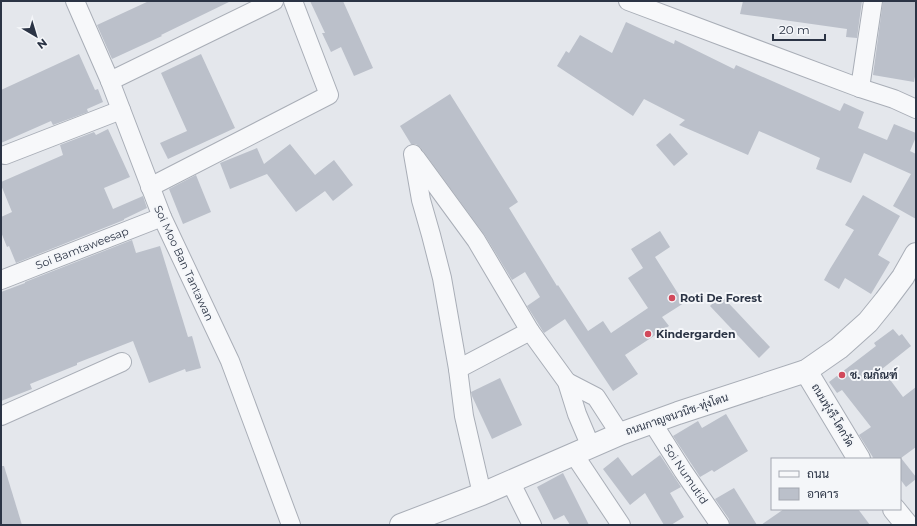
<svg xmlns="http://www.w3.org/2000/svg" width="917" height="526" viewBox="0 0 917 526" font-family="Montserrat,Sarabun,sans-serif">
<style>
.building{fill:#bbc0ca}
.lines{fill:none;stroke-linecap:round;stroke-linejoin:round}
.minor-casing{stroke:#a9aeb7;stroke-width:20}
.tertiary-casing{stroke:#a9aeb7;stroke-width:24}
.minor{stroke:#f7f8fa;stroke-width:18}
.tertiary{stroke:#f7f8fa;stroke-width:22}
.poi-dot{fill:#d1495b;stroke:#f4f6f9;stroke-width:1.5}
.labels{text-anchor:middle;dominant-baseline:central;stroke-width:4;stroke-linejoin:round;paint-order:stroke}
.street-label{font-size:11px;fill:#2b3445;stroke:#f4f6f9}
.poi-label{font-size:11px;font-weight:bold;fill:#2b3445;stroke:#f4f6f9;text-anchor:start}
</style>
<rect width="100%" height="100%" fill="#e4e7ec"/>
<g class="building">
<polygon points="149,1 231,1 161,35 162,36 112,59 97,25"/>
<polygon points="310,1 343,1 373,68 354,76 341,47 331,52 322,33 325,33"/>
<polygon points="743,1 862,1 857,38 846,37 847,29 740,14"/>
<polygon points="883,1 916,1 916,71 914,82 873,75"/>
<polygon points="626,22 674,44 675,40 734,69 736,65 840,111 844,103 864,112 858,128 887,140 894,124 916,133 916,137 910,151 916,154 916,219 893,206 911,174 864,153 851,183 816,169 820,158 759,131 748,155 679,125 685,120 644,99 633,116 557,66 566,51 569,53 580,35 612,53"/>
<polygon points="79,54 95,90 98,89 103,102 87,109 88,112 53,125 51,121 1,143 1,90"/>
<polygon points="201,54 235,128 168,159 160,143 187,131 161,73"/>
<polygon points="450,94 518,202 509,208 557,286 558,285 588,331 603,321 611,333 648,308 628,278 643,268 631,249 660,231 670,247 655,257 684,303 662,317 669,326 625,355 638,374 613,391 565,319 544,333 527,306 540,297 525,272 512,280 484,234 421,148 416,144 411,144 400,126"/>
<polygon points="108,129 130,177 104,188 113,209 143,196 147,208 124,219 124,220 16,263 9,246 7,247 1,232 1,217 12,212 1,185 1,182 63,155 60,145 94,132 96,135"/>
<polygon points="670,133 688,154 674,166 656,145"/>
<polygon points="290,144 315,175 334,160 353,185 333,201 325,191 296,212 267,174 230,189 220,163 257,148 264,164"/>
<polygon points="196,175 211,212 183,224 169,189"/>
<polygon points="863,195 900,216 878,255 890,262 871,294 845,278 839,289 824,280 830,269 854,230 845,225"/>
<polygon points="132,240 136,253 160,246 188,337 192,336 201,368 186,372 185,369 149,383 133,341 77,363 77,365 30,384 32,389 1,401 1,292 25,283 25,282"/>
<polygon points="721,295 770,347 759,358 710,306"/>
<polygon points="893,329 899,336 902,334 911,346 882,369 903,397 916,387 916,447 901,458 916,477 916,479 906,487 900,479 900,459 874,459 859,435 871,427 842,390 837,393 829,382 876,346 874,343"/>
<polygon points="500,378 522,425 492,439 472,396 471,392"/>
<polygon points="726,414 748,451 714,472 712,470 700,477 673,436 698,421 702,428"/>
<polygon points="660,455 681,487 670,493 684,517 671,525 664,525 645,493 630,505 603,469 618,457 632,476"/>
<polygon points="1,466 4,466 22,525 1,525"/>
<polygon points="563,473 589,525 570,525 564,515 554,520 537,487"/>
<polygon points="734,488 757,525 730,525 729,519 715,499"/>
<polygon points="784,509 858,509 870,525 761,525"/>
</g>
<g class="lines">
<g class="minor-casing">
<g id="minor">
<polyline points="75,1 110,81 162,217 230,361 291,525"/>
<polyline points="628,1 860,88 894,99 916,109"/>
<polyline points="110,81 274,1"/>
<polyline points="860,88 873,1"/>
<polyline points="413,154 421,200 431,235 442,278 458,369 464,416 482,494"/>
<polyline points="5,155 121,110"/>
<polyline points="416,158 476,240 530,331"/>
<polyline points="150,187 329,95 293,1"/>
<polyline points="1,280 162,217"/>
<polyline points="458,369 530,331 567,382 577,414 591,447"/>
<polyline points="567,382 596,397 620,434"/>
<polyline points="1,416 122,362"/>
<polyline points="652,422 683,471 720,525"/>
<polyline points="573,453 621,525"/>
<polyline points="510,481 532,525"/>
</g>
</g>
<g class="tertiary-casing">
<g id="tertiary">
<polyline points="806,371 859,459"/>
<polyline points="894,509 907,525"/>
<polyline points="401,525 482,494 620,434 678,413 806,371 839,348 868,322 885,301 903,277 916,254"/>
</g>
</g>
<use href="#minor" class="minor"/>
<use href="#tertiary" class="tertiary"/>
</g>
<g class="poi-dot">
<circle cx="672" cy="298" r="4"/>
<circle cx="648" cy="334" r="4"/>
<circle cx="842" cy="375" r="4"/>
</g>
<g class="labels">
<g class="street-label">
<text transform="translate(82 248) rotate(-21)">Soi Bamtaweesap</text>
<text transform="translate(184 263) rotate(65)">Soi Moo Ban Tantawan</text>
<text transform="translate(677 414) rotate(-19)">ถนนกาญจนวนิช-ทุ่งโดน</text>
<text transform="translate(833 415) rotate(59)">ถนนทุ่งรี-โคกวัด</text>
<text transform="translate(686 474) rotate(56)">Soi Numutid</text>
</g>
<g class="poi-label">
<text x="680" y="298">Roti De Forest</text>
<text x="656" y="334">Kindergarden</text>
<text x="850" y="375">ช. ณกัณฑ์</text>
</g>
</g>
<rect width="917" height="526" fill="none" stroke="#2b3445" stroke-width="4"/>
<rect x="771" y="458" width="130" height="52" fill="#f4f6f9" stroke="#a4a8b1"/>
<rect x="779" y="471" width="20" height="6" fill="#f7f8fa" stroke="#a4a8b1"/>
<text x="807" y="478" font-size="12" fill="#2b3445">ถนน</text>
<rect x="779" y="488" width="20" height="12" fill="#bbc0ca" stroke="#a4a8b1"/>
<text x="807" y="498" font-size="12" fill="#2b3445">อาคาร</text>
<g transform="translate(36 36) rotate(142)" stroke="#f4f6f9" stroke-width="3" paint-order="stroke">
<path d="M0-3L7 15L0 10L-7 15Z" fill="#2b3445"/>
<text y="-6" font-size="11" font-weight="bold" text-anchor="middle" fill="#2b3445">N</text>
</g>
<path d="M773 34v6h52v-6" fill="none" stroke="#2b3445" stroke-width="2"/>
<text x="779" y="34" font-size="12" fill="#2b3445" stroke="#f4f6f9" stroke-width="3" paint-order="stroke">20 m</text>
</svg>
